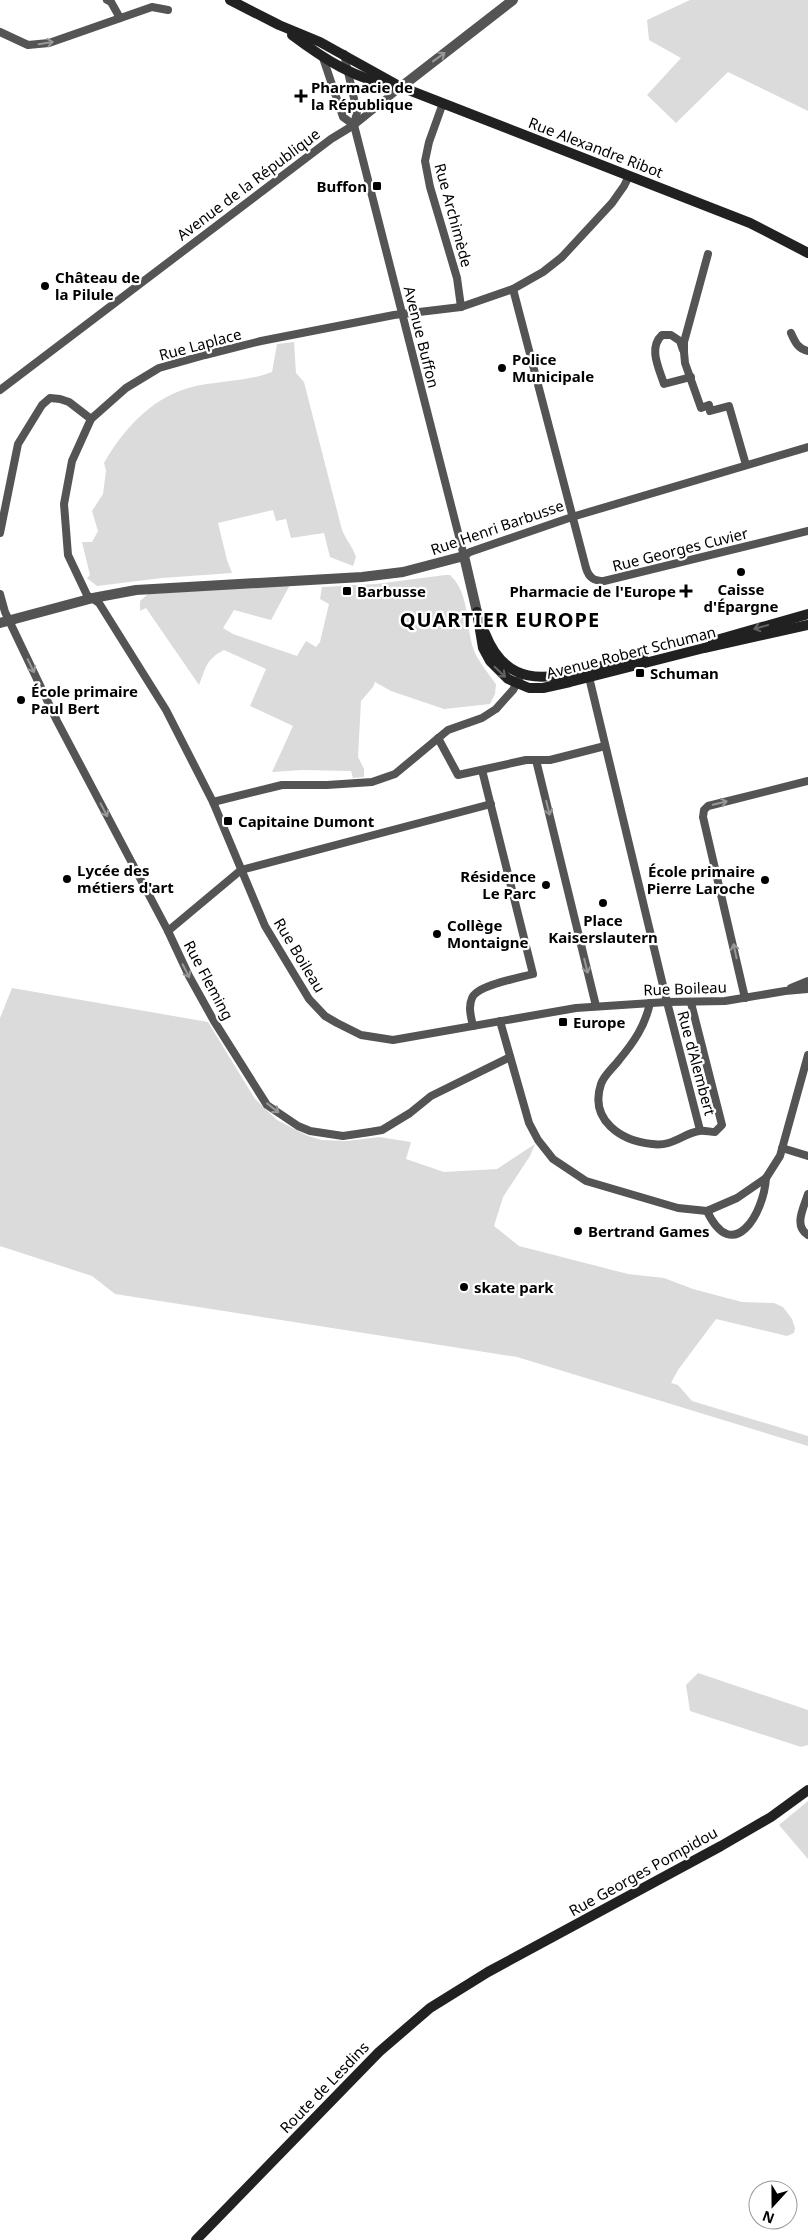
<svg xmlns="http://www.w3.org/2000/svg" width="808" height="2240" viewBox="0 0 808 2240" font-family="'Noto Sans',sans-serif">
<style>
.green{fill:#dbdbdb}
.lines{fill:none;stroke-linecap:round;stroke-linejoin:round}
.minor{stroke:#545454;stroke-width:8}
.tertiary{stroke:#545454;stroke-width:10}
.secondary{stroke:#212121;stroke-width:10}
.oneway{stroke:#989898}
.oneway2{stroke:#646464}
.poi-dot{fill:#000;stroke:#fff;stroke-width:2}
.labels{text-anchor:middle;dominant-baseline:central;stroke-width:4.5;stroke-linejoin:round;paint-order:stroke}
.poi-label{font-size:15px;font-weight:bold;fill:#000;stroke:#fff;text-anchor:start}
.street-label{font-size:15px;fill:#000;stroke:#fff}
.district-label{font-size:20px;font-weight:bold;letter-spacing:1px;fill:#000;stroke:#fff}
</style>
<rect width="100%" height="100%" fill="#fff"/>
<g class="green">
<polygon points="690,0 808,0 808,111 728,72 676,123 647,95 681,58 649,40 647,20"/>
<path d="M294,342L296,373L304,382L342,530C346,540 353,547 356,557L353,566L330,557L324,533L291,538L286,519L276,521L273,510L218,523L227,560L232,573L162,578L97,586L87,578L90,575L82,542H92L98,531L92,511L103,494L106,471L104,463C124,428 154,395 196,386C221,381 249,381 272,372L277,344Z"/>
<path d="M445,575H450C472,595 464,630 476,655C479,661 492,679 496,684L495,694L490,704L444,709L391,691L375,682L373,687L361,701L358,757L364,769V777L353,778L351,771L302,770L272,772L293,726L250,706L266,669L224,650C206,659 206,668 199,685L146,608L140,611V601L148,594L290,585L271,620L234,610L223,628L233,634L297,656L306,641L316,647L320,642L329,604L320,599L322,587L376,584Z"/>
<polygon points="12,988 208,1022 255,1099 277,1120 308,1136 322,1140 347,1141 379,1137 411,1142 406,1159 444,1172 497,1169 535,1144 530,1156 503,1197 494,1226 519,1246 628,1274 664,1278 693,1289 742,1302 774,1303 783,1307 792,1319 795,1328 794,1333 787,1336 716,1319 678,1370 671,1383 678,1385 692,1401 808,1436 808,1446 517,1357 115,1294 92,1276 0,1246 0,1018"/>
<polygon points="698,1673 808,1710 808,1745 801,1747 690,1711 686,1685"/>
<polygon points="808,1801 808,1859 779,1825"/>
</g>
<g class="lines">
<g class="minor">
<polyline points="107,0 111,2 120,18"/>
<polyline points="0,32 28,45 49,43 152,7 168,10"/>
<polyline points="344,54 357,112 354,125 464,556 470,552 572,517 808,447"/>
<polyline points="323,58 343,117 354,125"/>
<polyline points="443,103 429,142 425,161 430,187 457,278 461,307"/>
<polyline points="629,176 624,186 612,203 562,257 543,272 513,289 461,307 394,315 261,341 205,355 159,368 126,388 91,419 72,461 64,504 68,555 87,595 99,603 166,710 213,802 265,926 309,999 325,1016 337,1023 361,1035 393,1040 576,1008 667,1002 725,1001 785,991 808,989"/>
<polyline points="708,254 684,342 684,352 685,363 701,408 709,405 710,411 729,406 746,465"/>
<path d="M513,289L586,568C589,578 594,581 604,581L808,531"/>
<path d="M791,333C795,342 798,349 808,351"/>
<path d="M683,350L680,341L671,335H662C648,348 659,368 664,384L691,377"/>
<polyline points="0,390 331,139 354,125 401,87"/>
<polyline points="0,533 18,444 42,405 50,398 60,399 69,402 91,419"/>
<polyline points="0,594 5,612 57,721 168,931 189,976 214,1021 267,1105 298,1126 310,1131 343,1136 370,1132 382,1130 410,1113 431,1096 510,1057"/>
<polyline points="588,673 666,998 700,1130"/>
<polyline points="438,738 458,775 526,760 550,760 605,746"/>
<polyline points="536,760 596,1006"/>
<polyline points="213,802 282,785 327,785 372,782 395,774 448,730 482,718 496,709 513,690 519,679"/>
<polyline points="168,931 241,870 491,804"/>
<polyline points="791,988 808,981"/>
<polyline points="745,998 703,817 704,810 708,806 808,781"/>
<path d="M650,1003C645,1026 634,1042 619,1060C613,1068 604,1075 601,1084C589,1120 621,1141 652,1144C673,1147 682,1134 699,1131C704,1130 710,1132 715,1132L722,1125L691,1003"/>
<polyline points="500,1021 529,1123 538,1140 553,1159 586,1181 678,1208 707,1211 737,1198 766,1178 780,1156 808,1055"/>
<path d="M473,1026C471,1017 468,1007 472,998C477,985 519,978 533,974L482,770"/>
<polyline points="782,1148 808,1156"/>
<path d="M808,1194C804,1207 793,1226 808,1235"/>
<path d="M707,1211C733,1266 764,1213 766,1178"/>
</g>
<g class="tertiary">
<polyline points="401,87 513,0"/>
<polyline points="0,623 93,598 136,590 362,577 403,572 464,556 477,612"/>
</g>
<g class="secondary">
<polyline points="230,0 279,25 320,42 401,87 750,223 808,253"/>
<path d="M292,35C324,59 356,80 396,86"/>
<polyline points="477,612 483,648 490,661 508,679 529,688 543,688 570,682 704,648 808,625"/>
<path d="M485,633C506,687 544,680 590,669C608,664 625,661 643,657"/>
<polyline points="713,641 808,614"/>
<polyline points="196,2240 379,2052 430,2008 488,1972 721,1846 771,1817 808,1790"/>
</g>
</g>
<defs><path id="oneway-shaft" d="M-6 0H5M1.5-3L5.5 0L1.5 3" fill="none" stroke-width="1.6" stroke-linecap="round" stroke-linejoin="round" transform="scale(1.25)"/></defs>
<g class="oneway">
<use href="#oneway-shaft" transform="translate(46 43) rotate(-10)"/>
<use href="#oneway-shaft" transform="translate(439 57) rotate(-36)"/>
<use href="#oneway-shaft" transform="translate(31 666) rotate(64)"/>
<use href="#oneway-shaft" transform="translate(720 803) rotate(-14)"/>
<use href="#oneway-shaft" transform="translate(548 808) rotate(76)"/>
<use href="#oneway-shaft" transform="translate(104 810) rotate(62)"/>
<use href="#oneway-shaft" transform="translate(735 951) rotate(-102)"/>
<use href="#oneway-shaft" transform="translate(586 966) rotate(76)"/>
<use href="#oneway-shaft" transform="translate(186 971) rotate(63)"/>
<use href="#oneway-shaft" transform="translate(273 1108) rotate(38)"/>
</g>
<g class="oneway2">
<use href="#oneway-shaft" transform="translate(761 627) rotate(164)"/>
<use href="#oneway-shaft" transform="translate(500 672) rotate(44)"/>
</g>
<g class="poi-dot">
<path d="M298.5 88.5h5v5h5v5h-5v5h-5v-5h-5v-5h5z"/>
<rect x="372" y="181" width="10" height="10" rx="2.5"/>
<circle cx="45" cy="286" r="5"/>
<circle cx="502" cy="368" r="5"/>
<circle cx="741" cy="572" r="5"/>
<rect x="342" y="586" width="10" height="10" rx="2.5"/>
<path d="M683.5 583.5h5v5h5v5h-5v5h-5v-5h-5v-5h5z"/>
<rect x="635" y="668" width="10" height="10" rx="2.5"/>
<circle cx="21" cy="700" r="5"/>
<rect x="223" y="816" width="10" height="10" rx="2.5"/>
<circle cx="67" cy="879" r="5"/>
<circle cx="765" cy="880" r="5"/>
<circle cx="546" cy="885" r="5"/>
<circle cx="603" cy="903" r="5"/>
<circle cx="437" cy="934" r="5"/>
<rect x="558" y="1017" width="10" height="10" rx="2.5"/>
<circle cx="578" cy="1231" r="5"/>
<circle cx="464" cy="1287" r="5"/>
</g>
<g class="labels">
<g class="poi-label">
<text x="311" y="87">Pharmacie de<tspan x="311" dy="17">la République</tspan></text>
<text x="367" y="186" text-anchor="end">Buffon</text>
<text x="55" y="277">Château de<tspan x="55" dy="17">la Pilule</tspan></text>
<text x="512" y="359">Police<tspan x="512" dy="17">Municipale</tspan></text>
<text x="741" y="589" text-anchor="middle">Caisse<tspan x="741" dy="17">d'Épargne</tspan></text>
<text x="357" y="591">Barbusse</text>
<text x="676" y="591" text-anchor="end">Pharmacie de l'Europe</text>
<text x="650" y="673">Schuman</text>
<text x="31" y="691">École primaire<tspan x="31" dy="17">Paul Bert</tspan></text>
<text x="238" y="821">Capitaine Dumont</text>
<text x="77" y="870">Lycée des<tspan x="77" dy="17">métiers d'art</tspan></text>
<text x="755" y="871" text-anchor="end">École primaire<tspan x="755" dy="17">Pierre Laroche</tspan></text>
<text x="536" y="876" text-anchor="end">Résidence<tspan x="536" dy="17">Le Parc</tspan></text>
<text x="603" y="920" text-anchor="middle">Place<tspan x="603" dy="17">Kaiserslautern</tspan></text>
<text x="447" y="925">Collège<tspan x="447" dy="17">Montaigne</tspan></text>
<text x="573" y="1022">Europe</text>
<text x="588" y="1231">Bertrand Games</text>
<text x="474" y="1287">skate park</text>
</g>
<g class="street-label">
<text transform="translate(596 147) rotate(21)">Rue Alexandre Ribot</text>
<text transform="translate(248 184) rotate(-37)">Avenue de la République</text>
<text transform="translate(454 215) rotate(75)">Rue Archimède</text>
<text transform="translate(422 337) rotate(76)">Avenue Buffon</text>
<text transform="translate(200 344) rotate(-15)">Rue Laplace</text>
<text transform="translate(497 527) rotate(-19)">Rue Henri Barbusse</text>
<text transform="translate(680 549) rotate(-14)">Rue Georges Cuvier</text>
<text transform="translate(631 652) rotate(-14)">Avenue Robert Schuman</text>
<text transform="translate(300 955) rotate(59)">Rue Boileau</text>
<text transform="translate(209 980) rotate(62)">Rue Fleming</text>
<text transform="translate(685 988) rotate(-2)">Rue Boileau</text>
<text transform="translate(697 1063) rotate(75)">Rue d'Alembert</text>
<text transform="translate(643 1871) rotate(-29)">Rue Georges Pompidou</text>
<text transform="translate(324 2087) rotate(-46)">Route de Lesdins</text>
</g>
<g class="district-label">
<text x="500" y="619">QUARTIER EUROPE</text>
</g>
</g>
<g transform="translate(773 2205) rotate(201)"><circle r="24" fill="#ffffff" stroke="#999999"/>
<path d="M0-4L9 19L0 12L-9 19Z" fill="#000000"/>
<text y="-8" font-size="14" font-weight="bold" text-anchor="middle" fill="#000000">N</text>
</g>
</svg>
